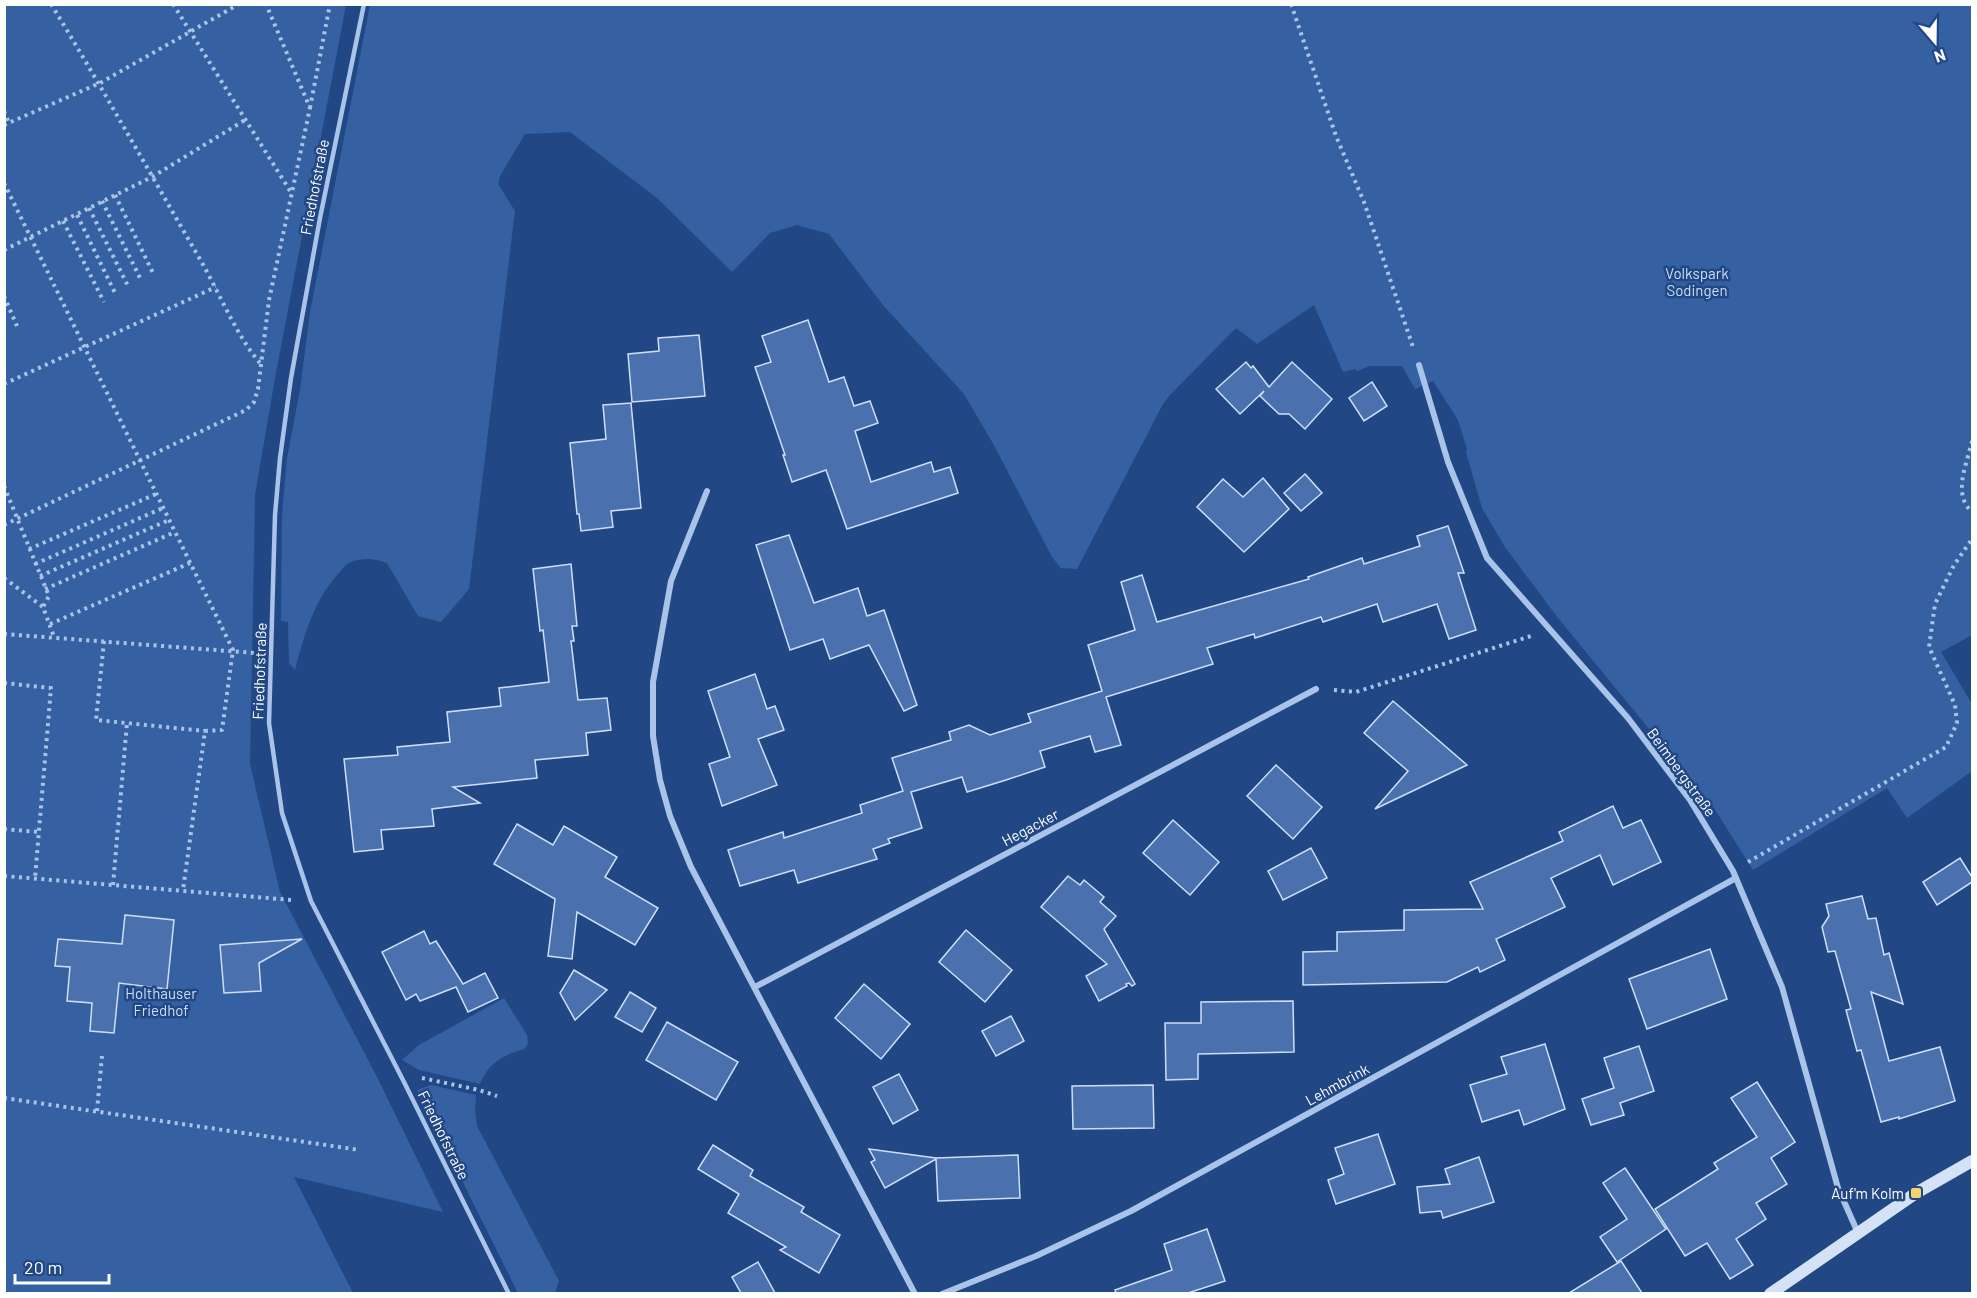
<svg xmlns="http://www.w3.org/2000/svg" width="1977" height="1298" viewBox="0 0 1977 1298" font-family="Barlow,sans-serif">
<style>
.green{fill:#3561a2}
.building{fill:#4a71ad;stroke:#cedef7;stroke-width:1.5}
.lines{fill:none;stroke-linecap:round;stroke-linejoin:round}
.path{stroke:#a9c3e9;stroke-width:4;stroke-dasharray:3 4.5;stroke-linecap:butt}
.lane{stroke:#a9c3e9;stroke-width:4.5}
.street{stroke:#a9c3e9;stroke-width:6}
.secondary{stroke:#d4e2f7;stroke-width:12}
.poi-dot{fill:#f6d46b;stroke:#214885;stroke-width:2}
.labels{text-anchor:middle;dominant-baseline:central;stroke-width:5;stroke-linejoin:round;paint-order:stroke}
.street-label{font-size:15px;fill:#fff;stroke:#214885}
.park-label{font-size:15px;fill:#cedef7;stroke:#214885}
.poi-label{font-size:15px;fill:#fff;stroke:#214885;text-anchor:end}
</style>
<rect width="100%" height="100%" fill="#214885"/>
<g class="green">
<polygon points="5,5 346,5 275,378 255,495 250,764 280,892 376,1075 443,1212 294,1177 353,1293 5,1294"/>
<path d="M370,5H1972V635L1941,652L1972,704V771L1907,818L1887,788L1753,870L1714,808L1558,618L1505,547L1482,508L1466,452L1467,449L1458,420L1433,381L1415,389L1402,366H1370L1357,371L1355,369L1343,372L1314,305L1257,344L1236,328L1170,395L1163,404L1077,569L1061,568L1052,557L995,447L964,394L883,305L829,234L797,225L770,233L732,272L657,198L570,132L525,134L500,176L498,184L515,211L469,589L441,622L418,616L387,563C374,559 364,557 351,562C345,564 342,570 338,574C313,602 304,636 295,670L289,663L288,622L281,621L282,515L287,458L300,390L310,312Z"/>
<path d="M504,998L527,1035L528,1043L525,1049C504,1054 488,1063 480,1084L419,1070L402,1060L419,1045Z"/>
<polygon points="431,1085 476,1095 475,1111 477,1126 559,1281 555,1293 518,1293 417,1090"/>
</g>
<g class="building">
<polygon points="808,320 829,382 844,377 854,406 870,401 878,423 855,431 871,482 931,462 934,472 950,467 958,493 847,529 826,470 792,482 783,455 785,455 755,367 771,362 762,336"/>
<polygon points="699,335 705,396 632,402 628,354 659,351 658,338"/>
<polygon points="1246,362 1251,368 1253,366 1269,387 1292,362 1332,399 1305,429 1289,414 1279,414 1260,396 1264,391 1240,414 1216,389"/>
<polygon points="1372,382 1387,406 1364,421 1349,398"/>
<polygon points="631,403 641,508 611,511 613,527 581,531 579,514 577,514 570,443 606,439 603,405"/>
<polygon points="1305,474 1322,493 1301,511 1284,493"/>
<polygon points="1263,478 1289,509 1244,552 1197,507 1223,479 1243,497"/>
<polygon points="1448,526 1464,573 1458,573 1476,630 1449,639 1437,604 1383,622 1377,604 1323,622 1321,617 1255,638 1254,634 1207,648 1213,664 1106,697 1121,745 1095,752 1090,736 1040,751 1045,767 1006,780 967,792 962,777 911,792 922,828 888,839 890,843 873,849 877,859 798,883 794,870 740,886 728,850 783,832 784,838 862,813 860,805 903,791 892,758 951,740 949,732 969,725 990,735 1031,722 1028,714 1102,691 1088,645 1135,630 1121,582 1142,575 1157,622 1309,579 1308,577 1362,558 1364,564 1420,546 1417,536"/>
<polygon points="789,535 814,603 858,588 867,616 884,610 917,705 904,711 869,645 830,659 823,639 790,650 756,545"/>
<polygon points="571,564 577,626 572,626 574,641 571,641 578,700 607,698 611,730 586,733 588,755 535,760 537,778 453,787 480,803 432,809 434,826 381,830 383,849 354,852 344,759 398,755 397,747 450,742 447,712 501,706 499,688 549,682 543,630 540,631 533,569"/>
<polygon points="755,674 767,709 775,706 784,730 758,739 777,785 722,806 709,764 730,757 708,691"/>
<polygon points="1393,701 1467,765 1375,809 1408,771 1364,733"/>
<polygon points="1276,765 1322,807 1293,839 1247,796"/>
<polygon points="1613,806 1623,828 1641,820 1661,862 1613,885 1600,855 1551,878 1565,907 1496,939 1505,960 1480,972 1478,967 1447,982 1303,985 1303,952 1337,951 1337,932 1404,930 1404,910 1483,909 1470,882 1563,841 1559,832"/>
<polygon points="1173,820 1219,862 1190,895 1143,853"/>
<polygon points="517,824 553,845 564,826 617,857 605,877 658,908 635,945 577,912 572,959 548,956 555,899 494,864"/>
<polygon points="1311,848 1327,878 1283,900 1268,871"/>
<polygon points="1960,858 1972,877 1972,882 1937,905 1923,882"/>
<polygon points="1068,876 1080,885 1084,880 1104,897 1100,902 1116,916 1104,929 1135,984 1132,986 1129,983 1126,984 1127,986 1099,1001 1086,976 1107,964 1041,907"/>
<polygon points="1862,896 1868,919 1876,918 1884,955 1889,953 1903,1004 1871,992 1889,1061 1940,1047 1955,1101 1899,1119 1899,1117 1881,1122 1861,1050 1857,1051 1846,1010 1851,1009 1835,951 1828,952 1822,927 1829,916 1826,904"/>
<polygon points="125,915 174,920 167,989 119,983 114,1033 90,1031 92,1003 67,1001 70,967 55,966 58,939 122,944"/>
<polygon points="966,930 1012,970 985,1002 939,962"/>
<polygon points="424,931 430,944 436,941 463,984 485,973 498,998 468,1012 456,987 420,1001 416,994 406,1000 382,952"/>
<polygon points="302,939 259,963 261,991 224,993 220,945"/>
<polygon points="1710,949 1727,999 1647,1029 1629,979"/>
<polygon points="574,970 607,990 575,1020 560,993"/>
<polygon points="864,984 910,1024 881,1059 835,1018"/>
<polygon points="630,992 656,1008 642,1032 615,1017"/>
<polygon points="1293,1001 1294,1052 1198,1054 1198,1079 1166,1080 1165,1023 1201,1023 1201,1002"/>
<polygon points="1011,1016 1024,1041 996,1056 982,1031"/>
<polygon points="667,1022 738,1062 716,1100 646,1060"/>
<polygon points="1545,1044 1565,1109 1524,1125 1519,1110 1482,1122 1470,1085 1507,1074 1501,1057"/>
<polygon points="1639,1046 1654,1091 1620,1103 1624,1115 1591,1125 1582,1099 1614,1088 1604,1058"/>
<polygon points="899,1074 918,1110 893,1124 873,1087"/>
<polygon points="1757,1082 1795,1142 1771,1158 1787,1184 1756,1203 1766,1219 1736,1239 1753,1265 1730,1279 1707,1243 1685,1256 1655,1209 1718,1169 1714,1163 1757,1137 1731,1098"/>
<polygon points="1153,1085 1154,1128 1073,1129 1072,1086"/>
<polygon points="1378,1134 1395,1184 1336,1204 1328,1180 1344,1174 1335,1148"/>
<polygon points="713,1145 753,1170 750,1176 804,1207 801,1212 840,1235 819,1273 780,1250 786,1247 728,1213 739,1194 698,1169"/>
<polygon points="869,1149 936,1158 1018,1155 1020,1198 938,1201 936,1159 885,1188 871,1162 875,1160"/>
<polygon points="1479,1157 1494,1202 1443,1218 1441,1211 1420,1213 1417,1187 1450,1184 1445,1169"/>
<polygon points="1625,1168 1666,1229 1617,1262 1600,1237 1627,1219 1603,1183"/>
<polygon points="1207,1229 1225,1281 1188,1293 1116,1293 1115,1290 1172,1270 1164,1244"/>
<polygon points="1621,1261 1642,1293 1569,1293"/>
<polygon points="758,1262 775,1293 741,1293 732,1277"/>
</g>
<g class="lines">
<g class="path">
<path d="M51,4C103,89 151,175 201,261C220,294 236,335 260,363"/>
<polyline points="173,4 292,194"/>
<polyline points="1291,4 1336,136 1364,202 1414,350"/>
<polyline points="310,108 330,4"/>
<polyline points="4,111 9,123"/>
<polyline points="4,125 100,83 239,4"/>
<polyline points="4,183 233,650 222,730 205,731 183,890"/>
<polyline points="115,195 153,273"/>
<polyline points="102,201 141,280"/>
<polyline points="89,208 129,288"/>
<polyline points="77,215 116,295"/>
<polyline points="63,221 104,302"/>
<polyline points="4,250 152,177 245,120"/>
<polyline points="4,296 17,326"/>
<polyline points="4,384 216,287"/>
<path d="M1972,441C1967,464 1952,494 1972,512"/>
<polyline points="4,486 49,596 43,607"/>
<polyline points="4,525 246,410 254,402 258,389 269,300 310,108 266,4"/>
<polyline points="29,549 156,494"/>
<polyline points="35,564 163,508"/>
<polyline points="40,576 169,520"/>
<polyline points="4,578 43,607 54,637"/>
<polyline points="45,589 175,532"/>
<polyline points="50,624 190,563"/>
<polyline points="4,634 255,653"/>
<polyline points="104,641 96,720 205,731"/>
<polyline points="4,683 51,688 35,878"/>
<polyline points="1334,690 1356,692 1531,636"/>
<polyline points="4,829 39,832"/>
<polyline points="1748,862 1946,747 1957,723 1955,705 1929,647 1935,604 1954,565 1972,539"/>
<polyline points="4,876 292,900"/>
<polyline points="113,885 127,723"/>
<polyline points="422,1078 479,1090 497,1096"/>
<polyline points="4,1098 360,1150"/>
<polyline points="97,1111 102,1056"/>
</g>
<polyline class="lane" points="364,4 320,218 291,378 280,458 275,515 269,723 282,813 311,901 404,1082 509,1294"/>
<g class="street">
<polyline points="1419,365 1448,462 1487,558 1628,718 1690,800 1733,871 1782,987 1838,1188 1858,1233"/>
<polyline points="707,491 671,581 653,682 653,736 660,780 670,816 691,867 915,1294"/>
<polyline points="755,987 1316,689"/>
<polyline points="942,1294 1036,1256 1131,1211 1736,878"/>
</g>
<polyline class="secondary" points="1770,1294 1916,1193 1972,1161"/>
</g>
<rect class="poi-dot" x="1910" y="1187" width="12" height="12" rx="3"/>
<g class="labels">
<g class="street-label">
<text transform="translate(314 187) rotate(-79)">Friedhofstraße</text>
<text transform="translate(259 671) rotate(-88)">Friedhofstraße</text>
<text transform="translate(1682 772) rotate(54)">Beimbergstraße</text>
<text transform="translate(1030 827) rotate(-28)">Hegacker</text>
<text transform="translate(1337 1084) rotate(-29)">Lehmbrink</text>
<text transform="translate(444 1135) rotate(64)">Friedhofstraße</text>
</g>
<g class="park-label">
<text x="1697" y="273">Volkspark<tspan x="1697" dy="17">Sodingen</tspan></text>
<text x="161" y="993">Holthauser<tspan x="161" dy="17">Friedhof</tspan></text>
</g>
<g class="poi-label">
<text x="1904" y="1193">Auf'm Kolm</text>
</g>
</g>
<rect width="1977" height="1298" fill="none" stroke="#ffffff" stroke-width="12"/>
<g transform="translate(1935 42) rotate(160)" stroke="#214885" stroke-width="4.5" paint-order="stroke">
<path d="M0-4.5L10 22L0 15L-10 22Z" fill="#ffffff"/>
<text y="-9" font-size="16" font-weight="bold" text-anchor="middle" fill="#ffffff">N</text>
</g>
<path d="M15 1274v9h94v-9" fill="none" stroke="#ffffff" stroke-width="3"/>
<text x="24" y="1274" font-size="18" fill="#ffffff" stroke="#214885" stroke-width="4.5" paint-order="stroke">20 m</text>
</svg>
